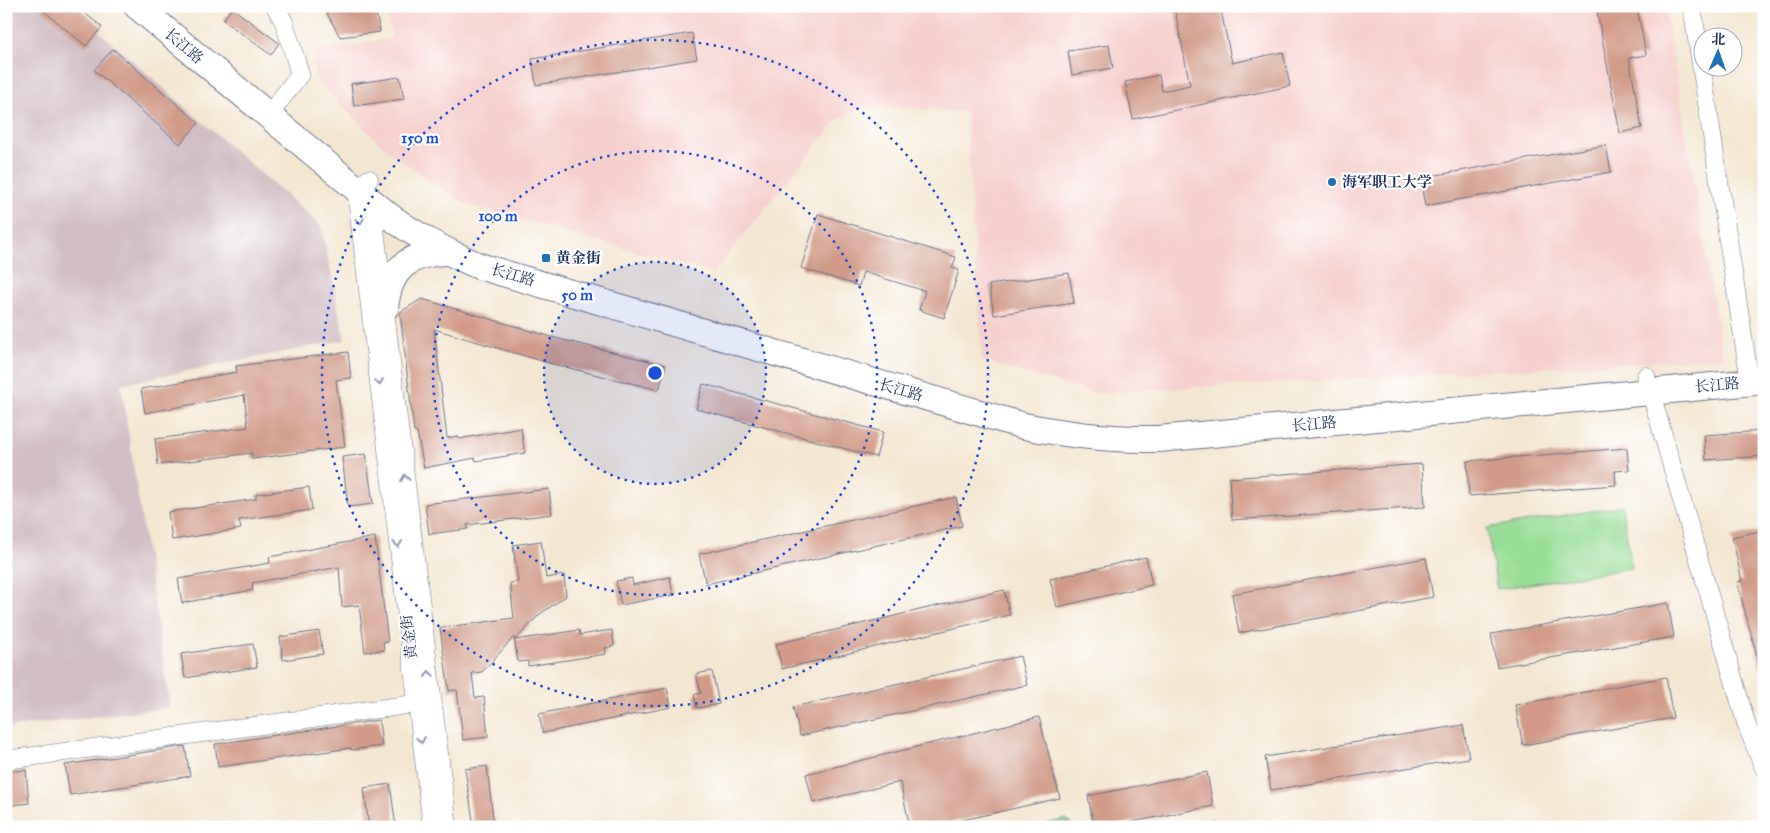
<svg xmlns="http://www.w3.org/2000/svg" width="1770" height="833" viewBox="0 0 1770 833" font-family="'IM FELL Great Primer','Noto Serif SC',serif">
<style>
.built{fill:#f7d0ce}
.industrial{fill:#d2bec4}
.green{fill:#99de96;stroke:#5a867a}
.forest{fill:#7abd7f;stroke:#4a766e}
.building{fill:#d29b88}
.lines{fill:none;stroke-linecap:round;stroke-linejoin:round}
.minor-casing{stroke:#676f86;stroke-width:19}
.highway-casing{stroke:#676f86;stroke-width:28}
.minor{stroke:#fff;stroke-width:18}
.highway{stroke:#fff;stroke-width:26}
.oneway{stroke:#8d97ae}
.ring{fill:none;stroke:#1d4ed8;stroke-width:2.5;stroke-dasharray:2.5 5}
.poi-dot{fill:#1f6fb2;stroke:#fff;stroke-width:2}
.labels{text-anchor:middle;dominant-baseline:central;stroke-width:4.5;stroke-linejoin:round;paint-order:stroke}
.street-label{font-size:15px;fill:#1b2f5e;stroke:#fff}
.poi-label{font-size:15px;font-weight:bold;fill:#1b2f5e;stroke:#fff;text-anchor:start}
.centre{fill:#1d4ed8;stroke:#fff;stroke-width:2.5}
.ring-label{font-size:15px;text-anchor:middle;font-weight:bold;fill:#1d4ed8;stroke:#fff;stroke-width:4.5;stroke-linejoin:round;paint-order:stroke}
</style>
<rect width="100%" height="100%" fill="#fff"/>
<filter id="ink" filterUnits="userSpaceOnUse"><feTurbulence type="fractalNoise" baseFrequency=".02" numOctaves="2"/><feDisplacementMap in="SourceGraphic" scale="10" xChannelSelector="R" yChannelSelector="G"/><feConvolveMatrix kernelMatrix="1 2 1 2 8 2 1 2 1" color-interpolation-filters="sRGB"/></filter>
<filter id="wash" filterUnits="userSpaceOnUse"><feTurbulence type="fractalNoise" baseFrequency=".0096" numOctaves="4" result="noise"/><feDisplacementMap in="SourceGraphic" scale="20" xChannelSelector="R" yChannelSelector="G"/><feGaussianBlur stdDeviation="1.12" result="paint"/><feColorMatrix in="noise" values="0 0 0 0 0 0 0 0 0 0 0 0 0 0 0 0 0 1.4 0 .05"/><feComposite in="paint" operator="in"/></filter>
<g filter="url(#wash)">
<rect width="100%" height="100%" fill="#f4e7d1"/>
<polygon class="built" points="386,6 1665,6 1723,358 1094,393 982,361 966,112 865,105 836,121 713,273 465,204 389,152 320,85 314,72 314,52 392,38"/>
<polygon class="industrial" points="6,6 70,6 321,226 345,340 121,384 170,707 6,728"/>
<polygon class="green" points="1622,506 1632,568 1497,589 1487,528"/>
<g class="forest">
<polygon points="1065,819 1076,827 1033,827"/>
<polygon points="1213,819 1214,827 1167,827"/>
</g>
<g id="blocks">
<g class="building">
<polygon points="38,6 76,6 102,27 86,46"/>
<polygon points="323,6 343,6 346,11 375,7 380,32 340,37"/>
<polygon points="1174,6 1220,6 1232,63 1283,52 1290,86 1133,119 1125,82 1159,75 1162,91 1190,85"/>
<polygon points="1596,6 1637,6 1646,55 1629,58 1642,128 1620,133"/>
<polygon points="232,8 279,43 271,55 223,20"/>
<polygon points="692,33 697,59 536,85 532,59"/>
<polygon points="1109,45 1113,68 1072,75 1068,51"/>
<polygon points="113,49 199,123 180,144 94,70"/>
<polygon points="400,77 404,99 354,106 351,84"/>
<polygon points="1606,145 1611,172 1425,206 1420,178"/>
<polygon points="818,214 956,257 952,268 959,270 944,318 919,310 925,291 863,272 859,286 801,268"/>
<polygon points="1069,273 1074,303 994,315 989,285"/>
<polygon points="422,299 559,339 666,365 659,390 545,362 434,329 447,438 458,436 459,439 521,428 525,453 476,461 475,458 424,468 417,432 414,432 400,312"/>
<polygon points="348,352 351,378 336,380 345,447 252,459 252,453 158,465 155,439 248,427 244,395 145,413 141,389 237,372 236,366"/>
<polygon points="703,384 883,432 876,457 696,409"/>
<polygon points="1764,431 1764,456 1706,460 1704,435"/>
<polygon points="1627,448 1629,470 1615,471 1616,485 1469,496 1467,461"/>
<polygon points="366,454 373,504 348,507 342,457"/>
<polygon points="1422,464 1425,507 1232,520 1229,478"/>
<polygon points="309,487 312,510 239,520 241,529 172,540 168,512 256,499 256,494"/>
<polygon points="549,489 552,514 467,525 468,529 429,534 425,504"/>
<polygon points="956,497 962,526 706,584 699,554"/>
<polygon points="1764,530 1764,555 1758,556 1764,580 1764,666 1760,667 1737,582 1742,581 1732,537"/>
<polygon points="375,537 388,642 383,642 384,650 365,652 359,605 342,607 339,567 252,583 253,590 182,603 178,579 270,563 269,557"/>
<polygon points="541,541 546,578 564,575 566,596 540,614 515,640 579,630 580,635 612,630 614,646 605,648 606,654 528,666 528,661 518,662 514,637 482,672 472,673 475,698 484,697 488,737 463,740 457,690 449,691 440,628 514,618 510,583 518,582 513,545"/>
<polygon points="1146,557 1152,585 1057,607 1050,579"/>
<polygon points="1426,558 1433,597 1239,633 1232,594"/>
<polygon points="670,577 673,595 621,605 616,581 632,578 633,585"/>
<polygon points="1004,590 1010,615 782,669 776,644"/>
<polygon points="1668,603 1674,637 1497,667 1491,634"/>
<polygon points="319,631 323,654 283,660 280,637"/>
<polygon points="253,644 257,667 185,678 181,654"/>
<polygon points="1020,656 1027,685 800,736 793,707"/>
<polygon points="712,671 719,704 697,708 694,695 701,693 696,674"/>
<polygon points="1666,677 1673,718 1523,745 1515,705"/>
<polygon points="667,688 671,707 543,733 539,714"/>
<polygon points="1039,717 1060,798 932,827 910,827 900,782 813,803 806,774"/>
<polygon points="379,720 382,746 351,750 351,748 218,767 215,744"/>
<polygon points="1463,725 1469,758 1271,790 1265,757"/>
<polygon points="185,746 190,776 70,795 65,765"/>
<polygon points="487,766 494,827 474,827 465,769"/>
<polygon points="26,770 29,803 6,806 6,772"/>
<polygon points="1207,772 1213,806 1107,827 1094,827 1088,796"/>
<polygon points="390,784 396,827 369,827 364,788"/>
</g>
</g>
</g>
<g filter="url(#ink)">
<use href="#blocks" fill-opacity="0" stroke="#676f86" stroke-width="1"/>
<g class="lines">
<g class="minor-casing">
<g id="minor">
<polyline points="1692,6 1750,382"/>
<polyline points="268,116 300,74 284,22 275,6"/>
<polyline points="369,179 356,189 432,827"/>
<polyline points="371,197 448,827"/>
<polyline points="1646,376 1747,726 1764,768"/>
<polyline points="6,760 429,702"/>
</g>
</g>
<g class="highway-casing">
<g id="highway">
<path d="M137,6L389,216C418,237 446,252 479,266L1024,426C1069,435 1113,440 1159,439L1764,381"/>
<path d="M385,308C389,270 407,254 445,252"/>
</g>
</g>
<use href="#minor" class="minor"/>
<use href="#highway" class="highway"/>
</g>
<defs><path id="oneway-chevron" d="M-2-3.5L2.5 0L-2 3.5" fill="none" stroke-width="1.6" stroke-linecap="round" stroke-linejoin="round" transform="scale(1.25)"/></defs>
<g class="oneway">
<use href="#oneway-chevron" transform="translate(360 221) rotate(83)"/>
<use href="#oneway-chevron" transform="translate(379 382) rotate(83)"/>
<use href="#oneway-chevron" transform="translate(405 478) rotate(-97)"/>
<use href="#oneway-chevron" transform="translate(398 544) rotate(83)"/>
<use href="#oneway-chevron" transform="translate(429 674) rotate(-97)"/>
<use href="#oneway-chevron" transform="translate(421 740) rotate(83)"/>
</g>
</g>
<circle cx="655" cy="373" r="111" fill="#1d4ed8" fill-opacity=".12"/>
<g class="ring">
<circle cx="655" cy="373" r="111"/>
<circle cx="655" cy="373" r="222"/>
<circle cx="655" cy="373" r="333"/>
</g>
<g class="poi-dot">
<circle cx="1332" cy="182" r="5"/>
<rect x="541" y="253" width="10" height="10" rx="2.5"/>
</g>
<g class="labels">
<g class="street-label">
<text transform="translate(184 46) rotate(40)">长江路</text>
<text transform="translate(513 275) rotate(16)">长江路</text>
<text transform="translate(1717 385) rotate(-5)">长江路</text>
<text transform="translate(901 390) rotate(16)">长江路</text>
<text transform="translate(1314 424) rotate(-5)">长江路</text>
<text transform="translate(409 637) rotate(-97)">黄金街</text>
</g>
<g class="poi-label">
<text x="1342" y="182">海军职工大学</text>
<text x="556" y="258">黄金街</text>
</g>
</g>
<circle cx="655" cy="373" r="8" class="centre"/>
<g class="ring-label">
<text x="420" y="143">150 m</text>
<text x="498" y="221">100 m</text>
<text x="577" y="300">50 m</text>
</g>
<rect width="1770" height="833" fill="none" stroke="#fff" stroke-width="25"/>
<g transform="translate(1718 52) rotate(2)"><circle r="24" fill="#ffffff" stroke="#a4acbf"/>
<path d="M0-4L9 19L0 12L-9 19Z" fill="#1f6fb2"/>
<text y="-8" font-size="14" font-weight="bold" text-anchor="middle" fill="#1b2f5e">北</text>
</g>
</svg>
